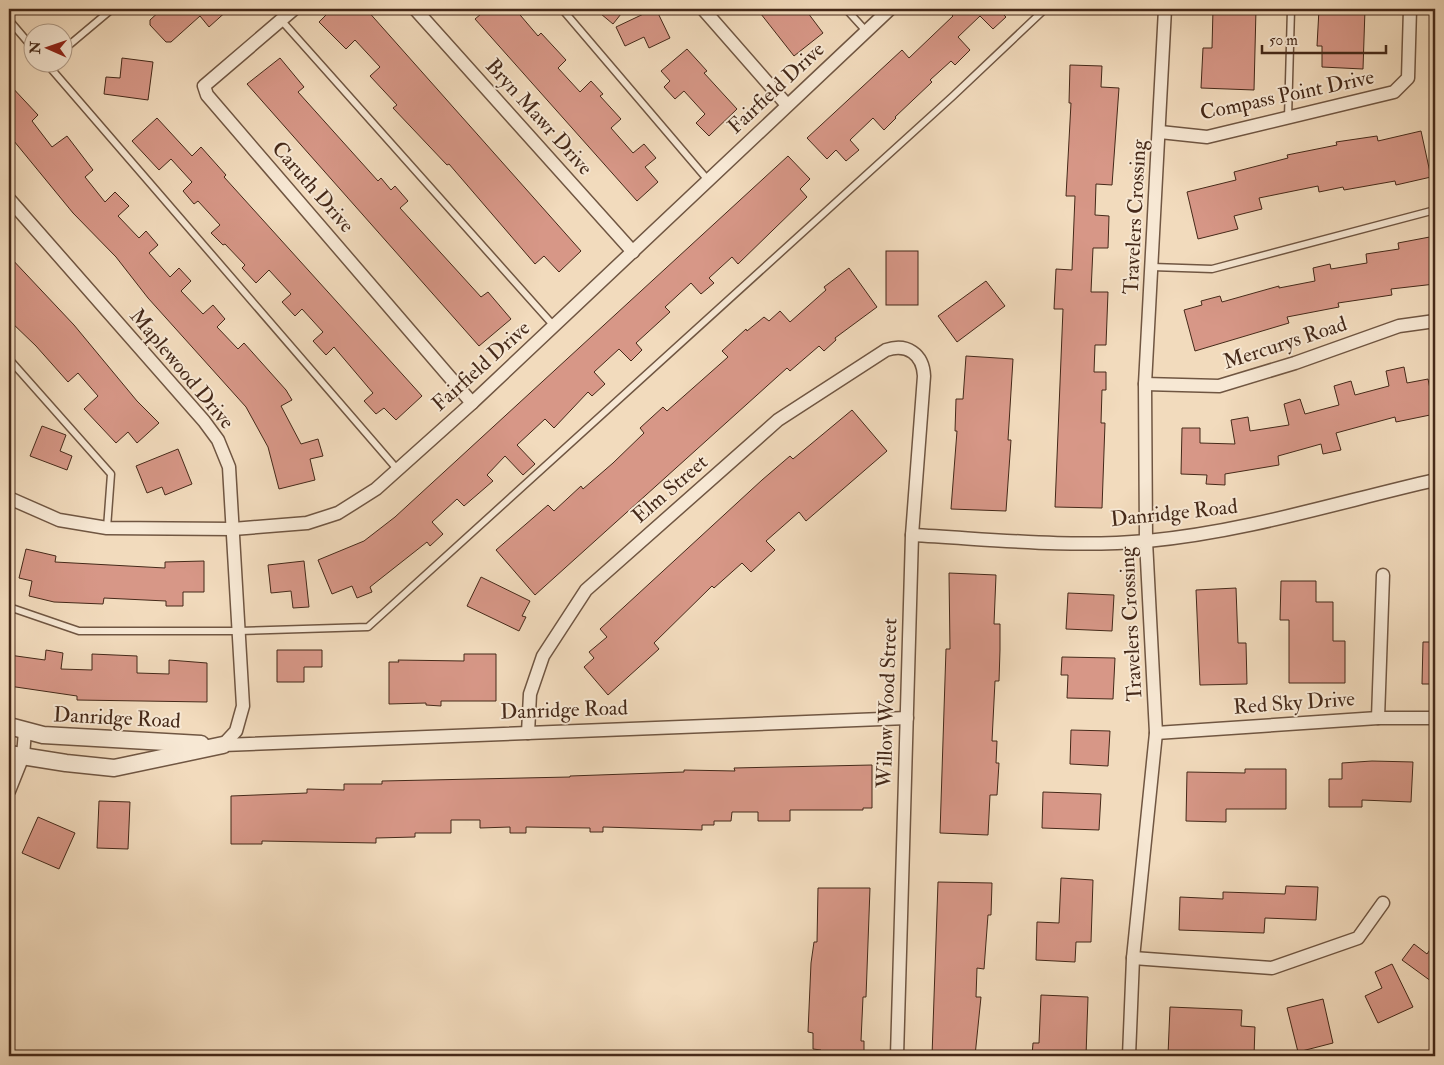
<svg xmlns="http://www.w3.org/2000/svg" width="1444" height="1065" viewBox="0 0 1444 1065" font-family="'IM FELL Double Pica',serif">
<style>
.building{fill:#d79787;stroke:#452919}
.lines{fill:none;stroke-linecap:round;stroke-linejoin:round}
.service-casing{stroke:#705642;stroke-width:9}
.minor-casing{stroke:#705642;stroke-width:15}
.tertiary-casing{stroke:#705642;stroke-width:19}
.service{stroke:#f7e8d4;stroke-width:6}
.minor{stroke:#f7e8d4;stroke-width:12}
.tertiary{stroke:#f7e8d4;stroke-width:16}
.labels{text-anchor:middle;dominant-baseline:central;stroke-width:4;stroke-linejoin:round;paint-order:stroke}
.street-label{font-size:21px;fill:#452919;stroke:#f7e8d4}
</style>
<rect width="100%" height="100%" fill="#f2dbbd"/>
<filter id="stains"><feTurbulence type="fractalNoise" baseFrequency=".004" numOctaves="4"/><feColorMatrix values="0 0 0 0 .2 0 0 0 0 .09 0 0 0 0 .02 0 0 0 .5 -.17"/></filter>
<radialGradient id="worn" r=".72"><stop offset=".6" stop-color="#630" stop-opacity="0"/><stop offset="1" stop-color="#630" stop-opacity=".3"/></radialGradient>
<g class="building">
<polygon points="162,9 229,9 209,27 200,16 171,42 166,42 150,25 150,20"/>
<polygon points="332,9 366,9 581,251 559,272 544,256 535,264 449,164 447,165 393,108 397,105 370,76 380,67 355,40 346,49 319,22"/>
<polygon points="487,9 515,9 538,36 541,33 566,60 558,68 580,92 591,81 603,94 600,96 621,119 611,128 633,153 644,144 656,158 645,167 658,182 637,201 475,19"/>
<polygon points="595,9 625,9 613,24"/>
<polygon points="654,9 656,9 670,38 649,48 644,37 625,46 616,27"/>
<polygon points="757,9 805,9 823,33 794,56"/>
<polygon points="946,9 998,9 1006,17 993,29 980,16 958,37 970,50 955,65 951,61 930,80 932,82 895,117 896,118 884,130 873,118 850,140 859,150 846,161 836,150 827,159 807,138 902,50 909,58 953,16"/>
<polygon points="1213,9 1256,9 1254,90 1201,88 1203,48 1212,48"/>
<polygon points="1319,9 1365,9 1363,69 1322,67 1322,46 1317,46"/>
<polygon points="687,49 707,71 704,73 737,109 709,136 696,123 705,114 684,91 675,99 664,87 670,81 661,71"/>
<polygon points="122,58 153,62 148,100 104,94 106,77 120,78"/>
<polygon points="280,58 304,87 298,92 378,181 381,178 391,190 395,186 408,201 400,208 481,297 488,292 511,319 479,346 247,84"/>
<polygon points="1070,65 1102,66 1101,87 1119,88 1112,185 1096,184 1095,215 1109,216 1108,248 1093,248 1091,292 1108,292 1106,345 1095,345 1094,372 1106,372 1106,390 1102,390 1101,423 1105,423 1102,508 1055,507 1063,309 1054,309 1056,269 1072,270 1075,196 1066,196 1071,103 1069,103"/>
<polygon points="9,84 38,115 32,121 52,147 67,136 93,170 85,177 105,202 115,192 129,206 118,216 139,238 146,231 158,245 149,253 170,277 179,268 191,281 181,291 203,314 213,305 225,319 217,327 238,349 244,343 286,390 292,400 281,406 301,444 318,439 323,456 310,459 315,480 279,489 268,447 246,407 148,298 116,257 73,213 9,135"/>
<polygon points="157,118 192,156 201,147 226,175 224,177 422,396 396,420 384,408 376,414 364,401 373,393 334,347 326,355 313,341 323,332 302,309 295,316 282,302 291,294 269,270 256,283 242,268 245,265 225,244 223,245 211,233 220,225 198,201 194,204 183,191 192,182 171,159 159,170 132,141"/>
<polygon points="1421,131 1431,177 1396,185 1395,181 1344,190 1343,187 1319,192 1318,186 1259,198 1262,209 1234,216 1238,229 1198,239 1187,192 1236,180 1234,172 1288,158 1287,155 1337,145 1336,142 1377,136 1378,141"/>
<polygon points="788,156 810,179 800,189 807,197 738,264 732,257 709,278 714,283 701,294 691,283 665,307 670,312 636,343 642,350 631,361 619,349 594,372 605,384 592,396 588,392 554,428 545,419 517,445 535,464 523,475 505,456 487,475 493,481 464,506 457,499 432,522 443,534 430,546 427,542 370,587 372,592 357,598 352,586 332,594 318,560 364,541 395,517"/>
<polygon points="1435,236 1435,284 1391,289 1392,295 1338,303 1339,307 1287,317 1289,323 1195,351 1184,310 1202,305 1201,301 1220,296 1222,302 1279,286 1279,288 1315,281 1313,268 1330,264 1331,269 1367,263 1366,254 1399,249 1398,243"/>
<rect x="886" y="251" width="32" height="54"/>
<polygon points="9,256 74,325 137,401 159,423 137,443 128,432 116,443 84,409 98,396 78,373 68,382 36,346 9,320"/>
<polygon points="849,268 877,307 835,338 836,340 824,351 819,346 790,371 787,368 535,595 496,550 548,505 554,511 581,486 583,489 613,463 644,433 640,428 663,407 667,411 728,357 722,351 746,329 747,331 764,317 769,321 780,311 790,322 826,290 824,287"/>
<polygon points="986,281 1005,306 957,342 938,316"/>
<polygon points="966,356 1013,359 1008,440 1011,440 1006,511 951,509 957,431 955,431 956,399 963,399"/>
<polygon points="1404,367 1407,383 1428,379 1435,414 1396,422 1395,417 1336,433 1341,450 1323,454 1321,444 1278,456 1279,465 1225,474 1225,485 1206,484 1207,475 1181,474 1182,428 1200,428 1200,443 1235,444 1231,420 1248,417 1250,431 1289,425 1284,404 1300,399 1305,414 1339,405 1334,386 1351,381 1355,395 1389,386 1386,371"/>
<polygon points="852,410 887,451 806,521 799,512 766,541 775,550 751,572 742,563 714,588 712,586 654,643 659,649 608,695 584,667 594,658 589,652 607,637 600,629 762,480 790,456 793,459"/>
<polygon points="42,426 66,435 60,451 72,456 67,470 30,456"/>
<polygon points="178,449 192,484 165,495 162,487 147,493 136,466"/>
<polygon points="26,549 56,556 55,562 165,568 165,562 204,561 204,592 183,592 183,606 166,606 166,601 104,598 103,604 54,602 29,596 32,581 19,578"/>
<polygon points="304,561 309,607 293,608 291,591 271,593 268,565"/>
<polygon points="949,573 996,575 994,624 1000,624 1000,650 999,681 995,681 992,741 997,741 996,763 999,763 997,795 990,795 988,835 940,833 946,649 950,649"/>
<polygon points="481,577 530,601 522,616 526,617 519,631 467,606"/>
<polygon points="1281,581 1316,581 1316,602 1333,602 1333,641 1345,641 1345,683 1289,683 1289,620 1280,620"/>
<polygon points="1236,588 1238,643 1246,643 1247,684 1200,685 1196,590"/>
<polygon points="1068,593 1114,595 1112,631 1066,629"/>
<polygon points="1423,642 1435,642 1435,684 1422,684"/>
<polygon points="46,650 63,653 61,669 92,670 92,654 137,656 137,673 169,674 169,660 207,663 207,702 77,700 77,696 9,686 9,655 45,660"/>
<polygon points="277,650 322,650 322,667 304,667 304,682 277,682"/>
<polygon points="464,654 496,654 496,701 441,701 441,706 426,705 426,703 389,704 389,662 399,662 398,660 464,661"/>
<polygon points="1062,657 1115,658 1113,699 1067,698 1068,675 1061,675"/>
<polygon points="1071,730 1110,731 1108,766 1070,764"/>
<polygon points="1372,761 1413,762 1411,802 1362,800 1362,807 1329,807 1329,779 1342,779 1342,763"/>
<polygon points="872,765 872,808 863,808 863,810 790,810 790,821 758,821 758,812 732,812 731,821 714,821 714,825 702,825 702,830 603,827 603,832 590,832 590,828 526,827 526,833 510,833 510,827 480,828 480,820 451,820 451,833 415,833 415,837 376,838 376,843 262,841 262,844 231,844 231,796 307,793 307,789 344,790 344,784 382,784 382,781 570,777 570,776 684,772 684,770 735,771 734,768"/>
<polygon points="1245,769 1286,769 1286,809 1226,809 1226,822 1186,821 1187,772 1245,773"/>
<polygon points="1043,792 1101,794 1099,830 1042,828"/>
<polygon points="99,801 130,802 128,849 97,848"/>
<polygon points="38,817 75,833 59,869 22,853"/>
<polygon points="1061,878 1093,880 1091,942 1076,942 1075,962 1036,960 1037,922 1059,923"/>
<polygon points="938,882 992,883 991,915 988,915 984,969 977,968 976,997 981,997 975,1056 932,1056"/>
<polygon points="1286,886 1318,887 1316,920 1265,918 1264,933 1179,930 1180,897 1223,899 1223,892 1285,894"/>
<polygon points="818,888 870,888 866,997 863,997 861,1041 864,1041 864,1056 820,1056 821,1050 813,1049 813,1033 808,1032 811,963 814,942 817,942"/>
<polygon points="1435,942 1435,984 1402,960 1414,944 1427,954"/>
<polygon points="1392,964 1413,1007 1378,1023 1365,996 1382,988 1375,972"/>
<polygon points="1041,995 1088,997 1086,1056 1032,1056 1033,1043 1039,1043"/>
<polygon points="1323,999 1333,1043 1298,1052 1287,1008"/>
<polygon points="1170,1007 1242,1010 1241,1026 1255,1027 1254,1056 1168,1055"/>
</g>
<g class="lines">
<g class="service-casing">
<g id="service">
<polyline points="562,9 707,179"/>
<polyline points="846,9 866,31"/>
<polyline points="9,20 32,47"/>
<polyline points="281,20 554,326"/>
<polyline points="62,51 112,9"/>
<polyline points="47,64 397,469"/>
<polyline points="1288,118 1291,9"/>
<polyline points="1152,267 1212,269 1435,210"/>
<polyline points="9,359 111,474 107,528"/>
<polyline points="9,607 79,631 239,631 368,627 953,96 1045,9"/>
</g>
</g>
<g class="minor-casing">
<g id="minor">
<polyline points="294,9 204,86 207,95 472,403"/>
<polyline points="415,9 633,252"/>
<polyline points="703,9 787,105"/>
<polyline points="1160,132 1207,137 1394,92 1408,78 1410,9"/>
<polyline points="9,199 204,421 218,440 229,467 243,706 236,731 223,745"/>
<polyline points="1145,384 1219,386 1295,363 1399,326 1435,321"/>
<polyline points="9,498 59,520 107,528 233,529 307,523 338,513 376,489 472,403 890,9"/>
<path d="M912,535C990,539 1069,548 1147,541C1245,532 1339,502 1435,480"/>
<polyline points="1378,718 1383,575"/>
<path d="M528,733L530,694L543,656L586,590L778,420L886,350C907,343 923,354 924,376L912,535L897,1056"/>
<polyline points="1156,733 1378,718 1435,718"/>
<polyline points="223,745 907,718"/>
<polyline points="9,791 23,756 25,731"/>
<polyline points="1133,958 1272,968 1358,938 1383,903"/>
<polyline points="1129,1056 1133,958 1156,733 1146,541 1145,384 1165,9"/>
</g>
</g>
<g class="tertiary-casing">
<g id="tertiary">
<polyline points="9,726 43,735 201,744"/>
<polyline points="9,754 66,763 114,768 223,745"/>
</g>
</g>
<use href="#service" class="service"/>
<use href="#minor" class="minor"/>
<use href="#tertiary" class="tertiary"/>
</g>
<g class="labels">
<g class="street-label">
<text transform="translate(776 88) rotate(-43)">Fairfield Drive</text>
<text transform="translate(1287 95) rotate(-12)">Compass Point Drive</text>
<text transform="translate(539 117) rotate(48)">Bryn Mawr Drive</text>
<text transform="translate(313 187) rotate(49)">Caruth Drive</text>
<text transform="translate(1135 217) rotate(-87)">Travelers Crossing</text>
<text transform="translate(1285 343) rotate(-18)">Mercurys Road</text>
<text transform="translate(481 366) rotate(-42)">Fairfield Drive</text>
<text transform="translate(182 369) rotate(50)">Maplewood Drive</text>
<text transform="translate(670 489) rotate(-41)">Elm Street</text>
<text transform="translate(1174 513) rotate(-6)">Danridge Road</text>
<text transform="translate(1131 624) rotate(-93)">Travelers Crossing</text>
<text transform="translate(887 703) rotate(-88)">Willow Wood Street</text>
<text transform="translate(1294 703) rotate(-4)">Red Sky Drive</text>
<text transform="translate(564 710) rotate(-2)">Danridge Road</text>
<text transform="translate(117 718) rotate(3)">Danridge Road</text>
</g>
</g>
<rect width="1444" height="1065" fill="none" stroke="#f2dbbd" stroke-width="30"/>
<rect x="10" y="10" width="1424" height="1045" fill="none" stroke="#452919" stroke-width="2.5"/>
<rect x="15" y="15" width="1414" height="1035" fill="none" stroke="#452919"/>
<g transform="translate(48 48) rotate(272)"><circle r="24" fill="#f7e8d4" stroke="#b09c89"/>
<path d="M0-4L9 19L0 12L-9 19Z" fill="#8f2418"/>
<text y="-8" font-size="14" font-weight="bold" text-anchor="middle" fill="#452919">N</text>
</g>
<path d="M1262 45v8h124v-8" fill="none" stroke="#452919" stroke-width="2.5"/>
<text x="1269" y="45" font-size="15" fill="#452919" stroke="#f7e8d4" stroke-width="4" paint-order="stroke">50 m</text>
<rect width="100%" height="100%" filter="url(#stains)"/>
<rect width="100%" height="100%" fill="url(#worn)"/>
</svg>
